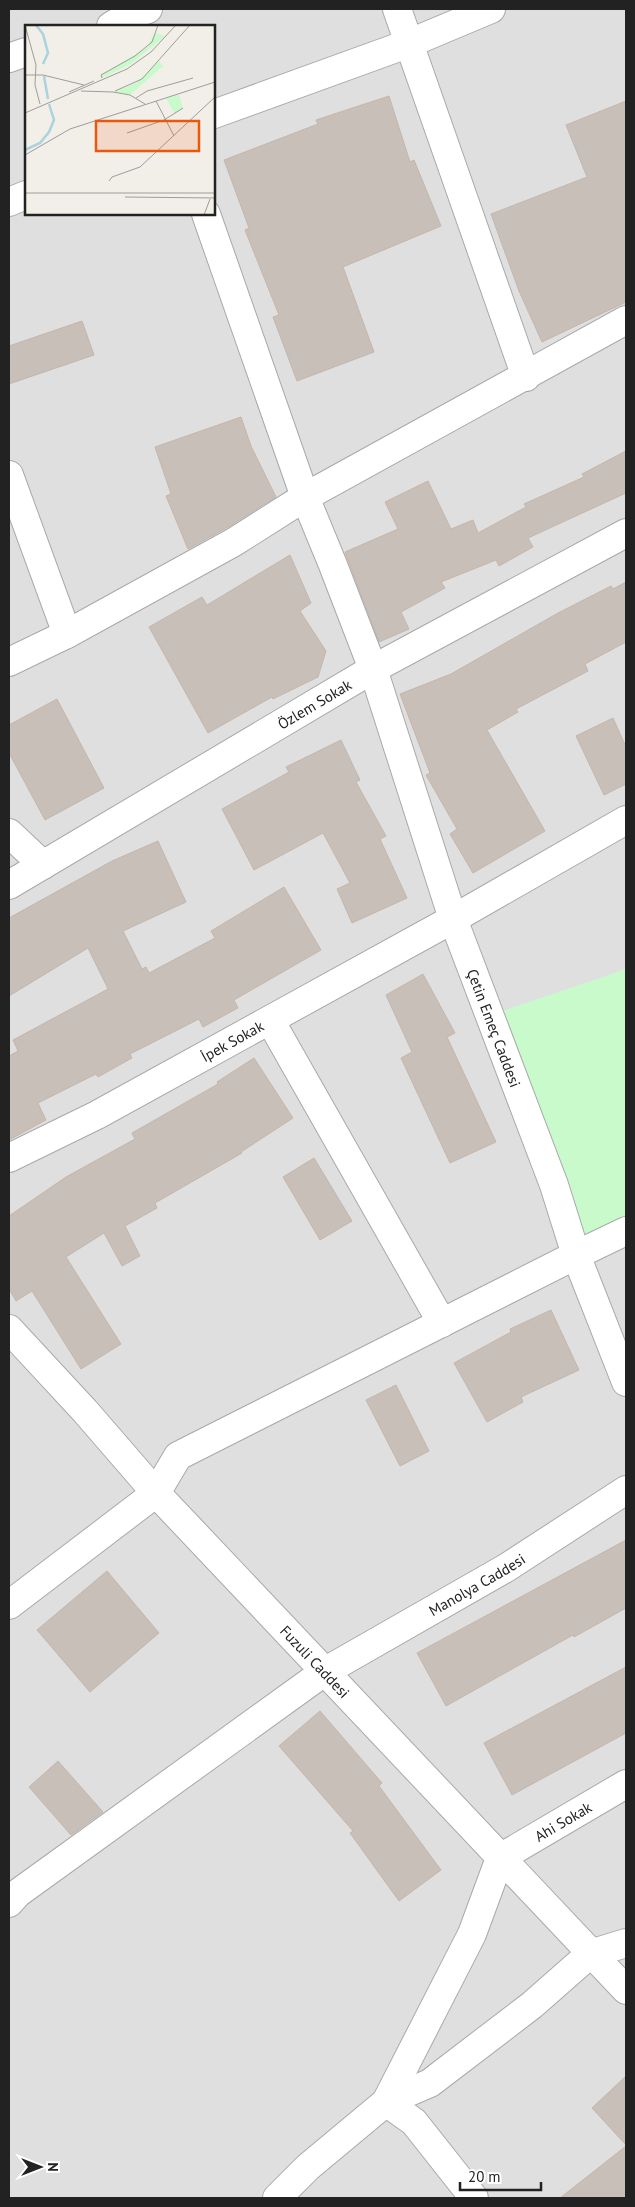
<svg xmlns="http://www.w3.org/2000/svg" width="635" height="2207" viewBox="0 0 635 2207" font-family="'PT Sans',sans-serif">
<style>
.residential{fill:#e0dfdf;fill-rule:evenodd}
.park{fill:#c8facc}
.building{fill:#c7bfb8;stroke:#c4b6ab}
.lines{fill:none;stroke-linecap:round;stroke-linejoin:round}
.minor-casing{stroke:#a9a9a9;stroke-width:30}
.tertiary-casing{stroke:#a9a9a9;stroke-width:30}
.minor{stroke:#fff;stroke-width:28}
.tertiary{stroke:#fff;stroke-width:28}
.labels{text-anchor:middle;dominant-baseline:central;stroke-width:5;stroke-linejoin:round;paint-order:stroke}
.street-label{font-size:15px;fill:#222;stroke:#fff}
.inset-river{fill:none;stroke:#aad3df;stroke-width:2.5}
.inset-road{fill:none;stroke:#9f9d99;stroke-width:1}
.view{fill:#e8590c;fill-opacity:0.15;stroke:#e8590c;stroke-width:2.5}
.inset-edge{fill:none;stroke:#222;stroke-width:2.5}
</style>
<rect width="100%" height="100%" fill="#f2efe9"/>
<path class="residential" d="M9,9H626V2198H9ZM26,26H214V214H26Z"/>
<polygon class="park" points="626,969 626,1231 576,1255 490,1015"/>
<g class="building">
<polygon points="389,96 410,162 414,160 441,226 343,267 374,352 297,381 273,317 279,315 245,230 249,228 224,160 318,124 316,120"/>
<polygon points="626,101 626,302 542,342 519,291 491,214 587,177 566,125"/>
<polygon points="82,321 94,355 9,384 9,346"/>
<polygon points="241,417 251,446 276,497 228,527 188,549 166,496 171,494 155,447"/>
<polygon points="626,451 626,493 528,538 533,547 499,566 496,560 441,582 445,588 401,612 409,629 379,642 345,552 398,529 385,502 428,481 451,529 473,520 478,533 526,507 524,504 584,477 582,474"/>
<polygon points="290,555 311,603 300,611 326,651 318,677 273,699 272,697 208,733 149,627 202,597 207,605"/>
<polygon points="626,582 626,642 585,664 588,671 516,709 518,712 487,730 545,831 473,873 450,834 457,829 426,775 430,773 400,694 451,674 558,613 611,586 613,589"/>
<polygon points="57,699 104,788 45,820 9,753 9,725"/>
<polygon points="613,718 626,747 626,784 604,795 576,736"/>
<polygon points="341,740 360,780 356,782 386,836 380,839 407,898 352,923 337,889 350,883 323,833 254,870 222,809 289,772 286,767"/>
<polygon points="158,841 186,902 123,931 142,969 146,967 149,973 215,938 211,931 284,887 321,950 234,1000 238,1008 203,1027 199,1019 130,1054 132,1058 98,1077 96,1074 38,1103 46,1120 9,1140 9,1056 18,1051 13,1040 108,989 88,948 9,996 9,918 112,861"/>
<polygon points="423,974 455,1033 447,1037 496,1142 450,1163 401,1058 412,1052 386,995"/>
<polygon points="254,1058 293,1118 241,1152 242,1153 155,1203 157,1208 125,1226 140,1256 122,1266 104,1233 66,1257 121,1344 81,1369 32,1291 16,1301 9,1289 9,1216 66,1177 135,1139 132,1133 218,1084 217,1082"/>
<polygon points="314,1158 352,1221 320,1240 283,1177"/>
<polygon points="551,1310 579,1370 521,1397 523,1402 487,1422 454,1363 511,1332 510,1329"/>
<polygon points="396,1385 429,1451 400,1466 366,1400"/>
<polygon points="626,1540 626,1608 574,1637 573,1635 446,1706 417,1653"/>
<polygon points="107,1571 159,1633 90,1692 37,1630"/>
<polygon points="626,1667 626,1733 512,1795 484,1743"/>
<polygon points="320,1711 382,1783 379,1786 441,1870 399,1901 350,1833 353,1831 279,1746"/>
<polygon points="58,1761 103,1812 71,1835 29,1787"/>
<polygon points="626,2076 626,2145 592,2108"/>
<polygon points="626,2146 626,2198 560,2198 607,2161"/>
</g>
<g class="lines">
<g class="minor-casing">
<g id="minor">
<polyline points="397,9 526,377"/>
<polyline points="111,26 128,16 148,9"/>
<polyline points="9,58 26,52"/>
<polyline points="214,114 410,43 491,9"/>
<polyline points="9,202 26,195"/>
<polyline points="206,214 305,497 333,565 373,669"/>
<polyline points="9,475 67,634"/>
<polyline points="9,662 67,634 234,542 305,497 626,320"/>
<polyline points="9,833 43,865"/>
<path id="s1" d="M9,885L373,669L626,533"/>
<polyline points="270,1020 442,1323"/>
<path id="s2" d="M9,1158L97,1115L453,919L626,820"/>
<polyline points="9,1605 156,1493 178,1456 576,1255 626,1231"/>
<polyline points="9,1903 18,1893 324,1672"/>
<polyline points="386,2102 430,2083 532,2005 590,1954 626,1943"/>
<polyline points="386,2102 414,2122 474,2198"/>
<path id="s3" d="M277,2198L308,2167L386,2102L472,1934L500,1858L626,1784"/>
</g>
</g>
<g class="tertiary-casing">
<g id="tertiary">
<path id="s4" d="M373,669L453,919L554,1185L576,1255L626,1382"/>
<path id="s5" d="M9,1329L85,1411L156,1493L626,1990"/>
<path id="s6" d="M324,1672L506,1568L626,1490"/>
</g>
</g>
<use href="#minor" class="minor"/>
<use href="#tertiary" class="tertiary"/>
</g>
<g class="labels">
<g class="street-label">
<text stroke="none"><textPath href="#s1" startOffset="355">Özlem Sokak</textPath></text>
<text stroke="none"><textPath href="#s4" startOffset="379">Çetin Emeç Caddesi</textPath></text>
<text stroke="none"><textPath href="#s2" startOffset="252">İpek Sokak</textPath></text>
<text stroke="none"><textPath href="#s6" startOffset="176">Manolya Caddesi</textPath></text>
<text stroke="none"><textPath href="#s5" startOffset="452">Fuzuli Caddesi</textPath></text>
<text stroke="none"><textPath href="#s3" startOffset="488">Ahi Sokak</textPath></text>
</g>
</g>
<g transform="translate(25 25)">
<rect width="190" height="190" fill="#f2efe9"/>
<path d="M130,8L140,11L106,39L77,53L76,50L121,23ZM134,36L138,41L105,70L88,67L111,58ZM154,70L158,83L150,89L141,73Z" fill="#c8facc"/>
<path class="inset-river" d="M11,0L18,9L23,28L18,39M19,51L23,74M0,125L15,118L24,107L29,95L24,79"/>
<path class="inset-road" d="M0,0L11,40L10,60L15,79M0,50H18L59,60M77,53L76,50L110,31L127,17L133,0M56,66L88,67L105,70L120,79M90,66L117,54L165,0M44,67L69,56M111,73L122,66L168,53M131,76L149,111M0,88L102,44L126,27L151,0M102,108L139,95L158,83M0,130L45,104L190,57M84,156L87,152L115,142L190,72M0,168H190M100,172L190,173M179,190L185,174"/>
<path class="view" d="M71,96H174V126H71Z"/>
<rect width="190" height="190" class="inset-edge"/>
</g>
<rect width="635" height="2207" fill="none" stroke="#222222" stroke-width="20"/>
<g transform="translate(40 2167) rotate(90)" stroke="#ffffff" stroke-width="4" paint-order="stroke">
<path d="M0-4L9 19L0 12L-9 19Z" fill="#222222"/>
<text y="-8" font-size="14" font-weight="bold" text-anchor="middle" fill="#222222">N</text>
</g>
<path d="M460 2182v8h81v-8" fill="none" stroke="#222222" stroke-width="2.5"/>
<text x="468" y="2182" font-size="15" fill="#222222" stroke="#ffffff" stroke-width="4" paint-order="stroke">20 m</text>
</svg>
